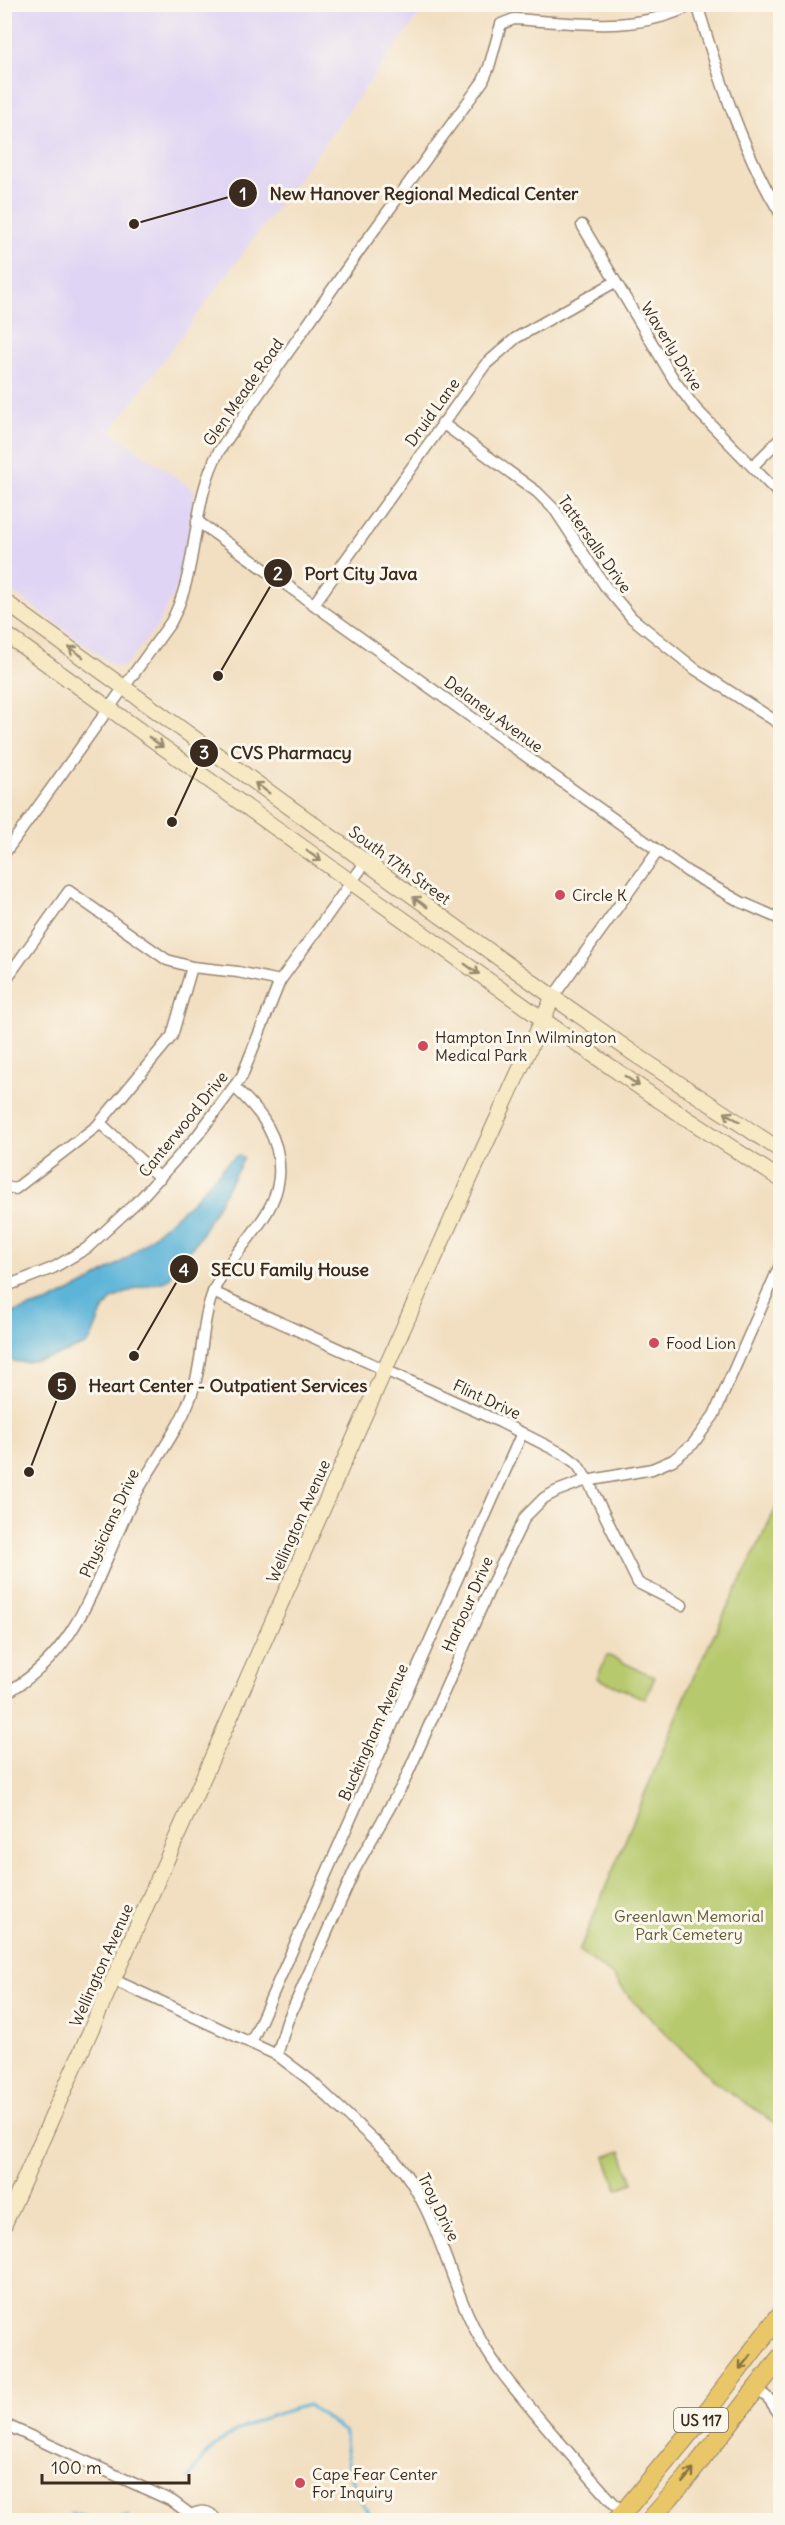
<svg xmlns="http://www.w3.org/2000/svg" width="785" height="2525" viewBox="0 0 785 2525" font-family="Delius,sans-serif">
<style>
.built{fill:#e0d4f4}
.green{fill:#b7c96d;stroke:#797a46;stroke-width:1.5}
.water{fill:#5bb4d8;stroke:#4b6f7b;stroke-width:1.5}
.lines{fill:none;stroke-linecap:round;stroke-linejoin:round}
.stream{stroke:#5bb4d8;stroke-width:3}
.street-casing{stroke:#968470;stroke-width:13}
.secondary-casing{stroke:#968470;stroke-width:17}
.primary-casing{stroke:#968470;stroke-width:20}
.street{stroke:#fff;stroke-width:10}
.secondary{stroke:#f6e9c3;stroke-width:15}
.primary{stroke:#e9c769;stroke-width:18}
.oneway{stroke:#988a70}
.oneway2{stroke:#897140}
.poi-dot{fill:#d1495b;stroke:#fbf7ec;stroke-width:2}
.labels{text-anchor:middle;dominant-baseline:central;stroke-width:6;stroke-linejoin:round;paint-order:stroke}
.shield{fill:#fbf7ec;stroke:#75685c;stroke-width:1.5}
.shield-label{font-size:15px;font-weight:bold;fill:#3b2a1e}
.street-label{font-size:16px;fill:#3b2a1e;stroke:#fbf7ec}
.poi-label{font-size:16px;fill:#3b2a1e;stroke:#fbf7ec;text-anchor:start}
.park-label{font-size:16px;fill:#605a36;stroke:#fbf7ec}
.leader{fill:none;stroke:#3b2a1e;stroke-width:2}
.callout-dot{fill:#3b2a1e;stroke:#fbf7ec;stroke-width:2}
.mark-label{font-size:18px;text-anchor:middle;font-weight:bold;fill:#fff}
.callout-label{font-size:18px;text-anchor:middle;font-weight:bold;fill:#3b2a1e;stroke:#fbf7ec;stroke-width:6;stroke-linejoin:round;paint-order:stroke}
</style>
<rect width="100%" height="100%" fill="#fbf7ec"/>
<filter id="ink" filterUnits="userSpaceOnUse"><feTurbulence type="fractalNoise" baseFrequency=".0167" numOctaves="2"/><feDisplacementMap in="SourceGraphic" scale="12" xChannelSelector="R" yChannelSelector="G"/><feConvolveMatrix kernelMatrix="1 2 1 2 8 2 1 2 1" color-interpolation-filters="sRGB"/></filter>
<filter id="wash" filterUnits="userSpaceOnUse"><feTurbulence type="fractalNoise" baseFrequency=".008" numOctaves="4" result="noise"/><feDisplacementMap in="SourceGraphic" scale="24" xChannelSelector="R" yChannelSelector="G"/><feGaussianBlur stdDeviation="1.35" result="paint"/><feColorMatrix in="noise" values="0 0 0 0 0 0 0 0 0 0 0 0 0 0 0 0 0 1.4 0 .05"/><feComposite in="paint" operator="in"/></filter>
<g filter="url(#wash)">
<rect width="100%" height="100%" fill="#f2dfc1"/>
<polygon class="built" points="5,5 423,5 418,17 111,431 194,490 185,567 180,582 157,626 126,665 119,667 112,664 5,587"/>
<g class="green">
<polygon points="780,1500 780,2126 715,2082 632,2000 612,1975 579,1951 693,1678"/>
<polygon points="607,1655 655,1677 645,1699 597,1678"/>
<polygon points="621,2151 633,2183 617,2189 605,2157"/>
</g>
<path class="water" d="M238,1155L243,1157V1160L199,1238L170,1277L166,1281L137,1288L112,1299L102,1312L91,1339L85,1345C63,1354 28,1368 5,1359V1315L49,1302L91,1281L126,1259L193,1201L228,1162Z"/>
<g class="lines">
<g class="stream">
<path d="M189,2479C210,2435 264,2416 308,2405L345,2432C345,2465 355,2494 373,2520"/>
<polyline points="71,2513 97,2520"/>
<polyline points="111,2520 129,2516"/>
</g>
</g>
</g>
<g filter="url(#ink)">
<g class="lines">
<g class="street-casing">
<g id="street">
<path d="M697,4C718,75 742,150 780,213"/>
<polyline points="582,225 674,380 695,408 780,495"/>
<polyline points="442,423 537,492 555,510 605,586 632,618 695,669 780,724"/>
<polyline points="753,466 780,439"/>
<polyline points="197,521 688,872 741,902 780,919"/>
<polyline points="314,604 485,365 516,338 615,282"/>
<path d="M4,854L171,622C200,568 190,504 219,451L359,251L483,81L489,67L501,24L514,19C577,23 636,34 694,4"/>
<polyline points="4,982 69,891 167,960 192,967 238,972 280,981"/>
<polyline points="553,997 658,851"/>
<polyline points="100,1123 160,1178"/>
<polyline points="4,1186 15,1189 97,1126 172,1036 192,967"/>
<polyline points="4,1287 53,1268 87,1248 141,1198 197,1136 242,1076 280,981 365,863"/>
<polyline points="213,1292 500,1422 565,1455 577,1464 588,1481 638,1583 682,1605"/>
<path d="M4,1694C84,1650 96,1573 134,1498C153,1461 182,1428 194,1387C204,1355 201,1320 214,1290C231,1250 275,1221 279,1177C282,1139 261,1111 234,1087"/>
<path d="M114,1980L277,2055L310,2080L394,2159C440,2212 448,2285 483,2344C498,2371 519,2394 538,2417C568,2452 598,2487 629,2520"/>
<polyline points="251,2043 522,1433"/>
<polyline points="277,2055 287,2022 355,1869 404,1782 490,1588 525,1517 544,1498 557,1491 581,1482 652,1469 673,1460 693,1444 714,1415 780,1265"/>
<polyline points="757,2389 769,2399 780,2415"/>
<polyline points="4,2424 172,2501 191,2515"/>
<path d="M188,2520L191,2515C201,2510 210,2510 216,2520"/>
</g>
</g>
<g class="secondary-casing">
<g id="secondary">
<polyline points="4,601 553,997 636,1055 780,1150"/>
<polyline points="4,633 542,1019 654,1097 780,1179"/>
<polyline points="4,2225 467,1185 553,997"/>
</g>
</g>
<g class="primary-casing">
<g id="primary">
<polyline points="617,2520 701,2419 780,2315"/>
<polyline points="650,2520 687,2478 780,2358"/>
</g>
</g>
<use href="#street" class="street"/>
<use href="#secondary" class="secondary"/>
<use href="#primary" class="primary"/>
</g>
<defs><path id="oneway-shaft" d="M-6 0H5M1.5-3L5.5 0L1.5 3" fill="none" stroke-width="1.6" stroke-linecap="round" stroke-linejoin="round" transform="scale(1.5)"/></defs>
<g class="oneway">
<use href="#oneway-shaft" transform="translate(76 652) rotate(-144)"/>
<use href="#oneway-shaft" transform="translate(156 742) rotate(36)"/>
<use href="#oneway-shaft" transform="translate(262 788) rotate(-144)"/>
<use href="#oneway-shaft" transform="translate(314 856) rotate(36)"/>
<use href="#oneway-shaft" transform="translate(420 902) rotate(-144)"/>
<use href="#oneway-shaft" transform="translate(472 969) rotate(36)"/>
<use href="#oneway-shaft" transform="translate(632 1081) rotate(35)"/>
<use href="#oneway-shaft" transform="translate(732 1117) rotate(-148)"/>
</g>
<g class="oneway2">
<use href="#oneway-shaft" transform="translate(745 2362) rotate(128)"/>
<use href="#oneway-shaft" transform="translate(688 2476) rotate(-50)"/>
</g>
</g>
<g class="poi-dot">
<circle cx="560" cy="895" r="6"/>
<circle cx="423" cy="1046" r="6"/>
<circle cx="654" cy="1343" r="6"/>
<circle cx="300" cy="2483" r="6"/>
</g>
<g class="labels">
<rect class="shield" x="674" y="2408" width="54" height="24" rx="4.5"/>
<g class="shield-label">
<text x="701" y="2420">US 117</text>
</g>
<g class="street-label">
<text transform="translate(672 346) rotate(58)">Waverly Drive</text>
<text transform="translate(243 392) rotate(-55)">Glen Meade Road</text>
<text transform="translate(432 412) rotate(-54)">Druid Lane</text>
<text transform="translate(595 544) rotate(55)">Tattersalls Drive</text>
<text transform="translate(494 714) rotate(36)">Delaney Avenue</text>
<text transform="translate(400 865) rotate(36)">South 17th Street</text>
<text transform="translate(183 1124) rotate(-51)">Canterwood Drive</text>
<text transform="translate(487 1399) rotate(25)">Flint Drive</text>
<text transform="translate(298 1521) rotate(-66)">Wellington Avenue</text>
<text transform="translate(109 1523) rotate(-65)">Physicians Drive</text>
<text transform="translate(467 1604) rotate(-66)">Harbour Drive</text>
<text transform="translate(373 1732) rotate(-66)">Buckingham Avenue</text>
<text transform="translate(101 1965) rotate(-66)">Wellington Avenue</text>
<text transform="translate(439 2207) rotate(64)">Troy Drive</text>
</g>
<g class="poi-label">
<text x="572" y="895">Circle K</text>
<text x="435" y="1037">Hampton Inn Wilmington<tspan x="435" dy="18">Medical Park</tspan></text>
<text x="666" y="1343">Food Lion</text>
<text x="312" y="2474">Cape Fear Center<tspan x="312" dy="18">For Inquiry</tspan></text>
</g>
<g class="park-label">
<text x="689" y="1916">Greenlawn Memorial<tspan x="689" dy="18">Park Cemetery</tspan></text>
</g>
</g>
<path class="leader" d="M134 224L243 193M218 676L278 573M172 822L204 753M134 1356L184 1269M29 1472L62 1386"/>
<g class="callout-dot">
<circle cx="134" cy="224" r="6"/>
<circle cx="218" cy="676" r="6"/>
<circle cx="172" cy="822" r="6"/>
<circle cx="134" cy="1356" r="6"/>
<circle cx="29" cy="1472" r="6"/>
<circle cx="243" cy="193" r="15"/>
<circle cx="278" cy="573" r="15"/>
<circle cx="204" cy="753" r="15"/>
<circle cx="184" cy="1269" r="15"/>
<circle cx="62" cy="1386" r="15"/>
</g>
<g class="mark-label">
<text x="243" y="200">1</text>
<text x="278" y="580">2</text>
<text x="204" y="759">3</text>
<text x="184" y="1276">4</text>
<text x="62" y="1392">5</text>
</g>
<g class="callout-label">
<text x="424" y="200">New Hanover Regional Medical Center</text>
<text x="361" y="580">Port City Java</text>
<text x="291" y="759">CVS Pharmacy</text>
<text x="290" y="1276">SECU Family House</text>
<text x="228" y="1392">Heart Center - Outpatient Services</text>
</g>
<rect width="785" height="2525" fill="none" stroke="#fbf7ec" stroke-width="24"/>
<path d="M42 2474v9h147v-9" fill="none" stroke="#3b2a1e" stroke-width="3"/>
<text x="51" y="2474" font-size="18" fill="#3b2a1e" stroke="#fbf7ec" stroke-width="4.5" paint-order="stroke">100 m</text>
</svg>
